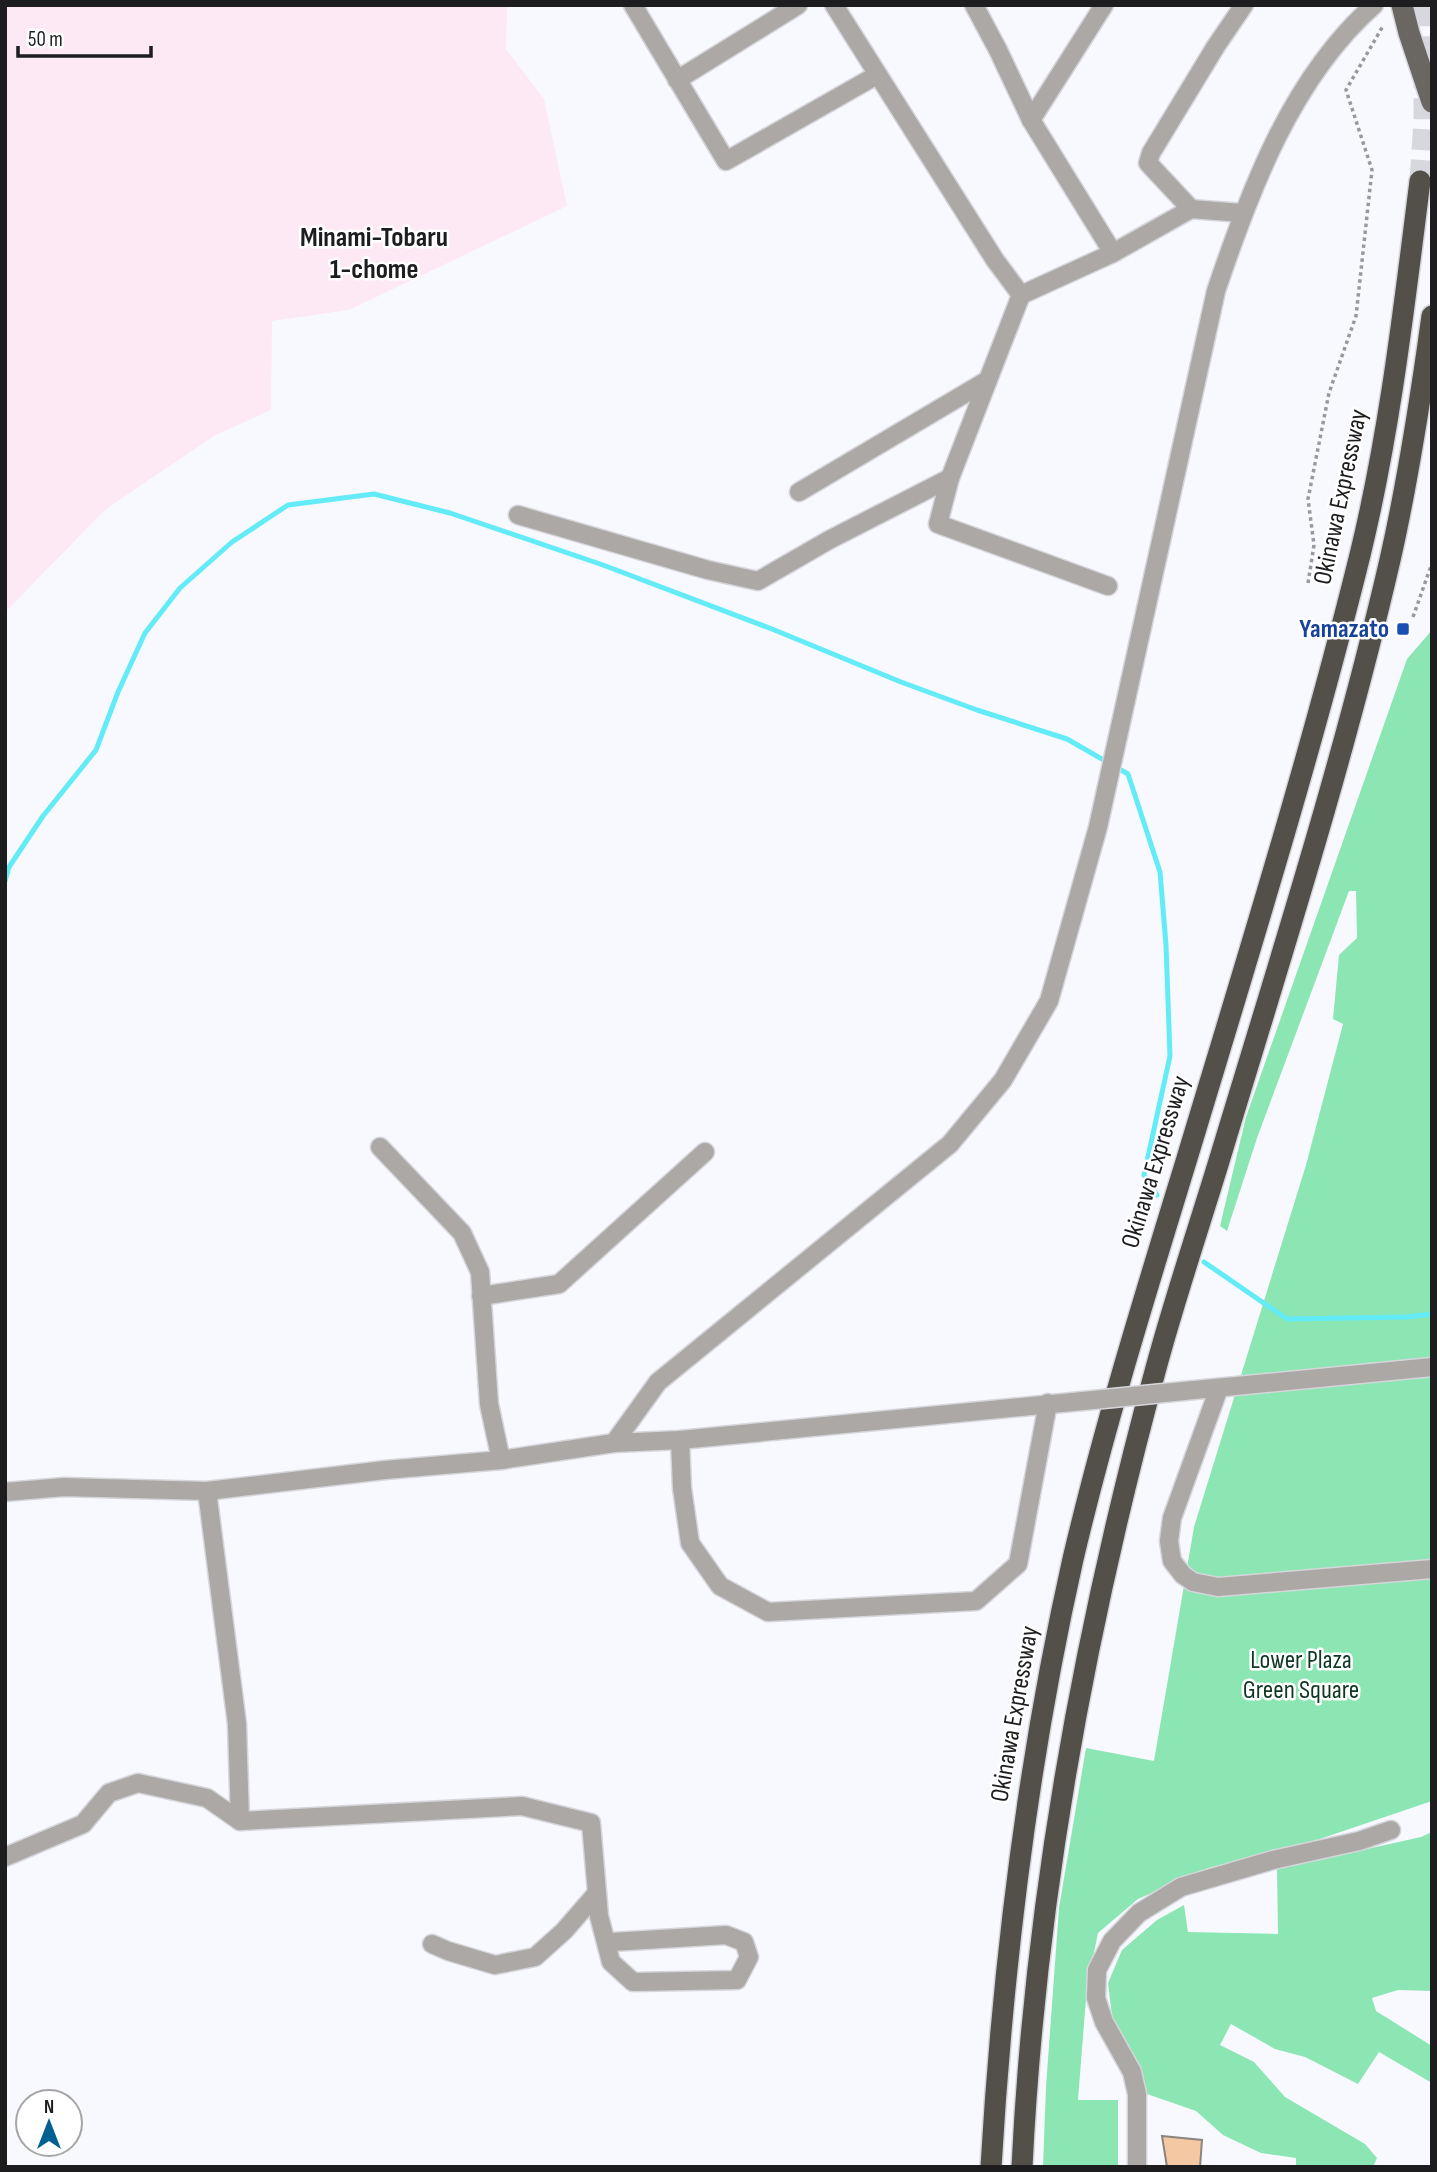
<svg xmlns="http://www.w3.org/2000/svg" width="1437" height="2172" viewBox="0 0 1437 2172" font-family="'Sofia Sans Condensed',sans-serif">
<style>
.education{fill:#fce9f3}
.green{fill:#8be6b3}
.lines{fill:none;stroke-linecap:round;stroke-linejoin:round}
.stream{stroke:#63ebf8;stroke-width:5}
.building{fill:#f4c8a2;stroke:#8b8580;stroke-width:2}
.highway-tunnel{stroke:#d7d8de;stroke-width:21;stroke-dasharray:21 10;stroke-linecap:butt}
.minor-casing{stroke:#d5d6db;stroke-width:21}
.major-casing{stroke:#d5d6db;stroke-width:24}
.highway-casing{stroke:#d5d6db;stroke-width:24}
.path{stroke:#98989d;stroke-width:3.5;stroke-dasharray:3.5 3.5;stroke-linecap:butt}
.minor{stroke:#aba8a5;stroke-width:18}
.major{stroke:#6a6661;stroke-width:21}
.highway{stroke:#534f49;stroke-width:21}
.minor-bridge-casing{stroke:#d5d6db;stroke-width:21;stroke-linecap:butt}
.minor-bridge{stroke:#aba8a5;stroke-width:18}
.transit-dot{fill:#1a4fb4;stroke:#fff;stroke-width:2.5}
.labels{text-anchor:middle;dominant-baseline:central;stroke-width:5;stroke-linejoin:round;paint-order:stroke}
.street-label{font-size:26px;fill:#1d1d20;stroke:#fff}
.transit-label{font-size:26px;font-weight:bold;fill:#164399;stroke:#fff;text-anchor:end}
.park-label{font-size:26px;fill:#0f3924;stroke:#fff}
.neighbourhood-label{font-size:28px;font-weight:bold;fill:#1d1d20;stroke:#fff}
</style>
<rect width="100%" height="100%" fill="#f8f9ff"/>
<polygon class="education" points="5,5 507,5 506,49 544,99 567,206 349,310 272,321 271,410 214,436 106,509 6,611"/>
<g class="green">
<polygon points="1432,630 1432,1801 1308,1843 1208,1868 1138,1899 1098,1933 1087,1986 1078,2100 1118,2100 1118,2167 1043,2167 1046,2087 1059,1908 1086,1748 1154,1761 1194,1527 1306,1165 1343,1024 1333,1019 1339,955 1357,938 1356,891 1349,891 1257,1138 1227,1231 1220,1226 1246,1117 1407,659"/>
<polygon points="1432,1832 1432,1991 1398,1990 1372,1998 1376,2011 1432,2046 1432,2083 1379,2052 1358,2084 1305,2057 1275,2049 1231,2024 1220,2045 1254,2062 1285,2097 1365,2144 1377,2158 1373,2167 1296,2167 1296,2158 1261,2153 1223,2135 1196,2111 1147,2094 1137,2061 1113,2025 1108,1983 1122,1950 1157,1920 1184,1905 1188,1932 1278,1934 1277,1869 1421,1837"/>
</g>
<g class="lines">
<g class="stream">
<polyline points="5,881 9,867 43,816 96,750 118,692 145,633 180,588 232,542 288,505 374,494 450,513 603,565 772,629 901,682 977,710 1067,739 1128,774 1160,872 1166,945 1170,1056 1144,1175 1157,1195"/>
<polyline points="1204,1262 1287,1319 1407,1317 1432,1314"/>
</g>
</g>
<polygon class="building" points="1162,2136 1202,2140 1200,2167 1167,2167"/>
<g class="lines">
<polyline class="highway-tunnel" points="1420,181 1424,120 1424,5"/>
<g class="minor-casing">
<g id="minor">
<polyline points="633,5 726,161 877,75"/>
<polyline points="834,5 995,260 1021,295"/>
<polyline points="974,5 998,50 1031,120 1113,253"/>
<polyline points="677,80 798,5"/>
<polyline points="1031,120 1104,5"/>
<polyline points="1191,209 1242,213"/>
<polyline points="799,492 988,380"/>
<polyline points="518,515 708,570 758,581 829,540 950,478"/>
<polyline points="1108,586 938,524 950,478 1021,295 1113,253 1191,209 1148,163 1151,153 1216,46 1244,5"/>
<polyline points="380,1147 462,1233 480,1272 489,1404 501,1460"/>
<polyline points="481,1296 559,1284 705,1152"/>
<polyline points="1219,1388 1172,1518 1169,1541 1172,1561 1183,1575 1193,1582 1218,1587 1432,1569"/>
<polyline points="1184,1391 1432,1367"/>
<polyline points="680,1440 682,1488 690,1543 720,1586 768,1612 976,1601 1018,1564 1048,1403"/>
<path d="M614,1443L658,1382L950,1144L1003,1080L1049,1001L1098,827L1216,291C1250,190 1292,77 1374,5"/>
<polyline points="207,1491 237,1724 240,1821"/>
<polyline points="5,1492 64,1487 207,1491 385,1470 501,1460 614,1443 680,1440 1083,1401"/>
<polyline points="5,1857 83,1824 109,1793 138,1783 207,1798 240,1821 522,1806 591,1823 599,1916 611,1962 633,1982 737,1980 749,1957 744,1942 726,1935 612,1942"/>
<polyline points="432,1944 448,1951 495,1965 535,1957 564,1931 597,1893"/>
<polyline points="1137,2167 1137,2094 1132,2072 1104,2022 1096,1998 1097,1970 1112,1941 1139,1913 1181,1887 1273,1860 1359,1841 1391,1830"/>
</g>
</g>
<g class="major-casing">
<polyline id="major" points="1402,5 1409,33 1432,102"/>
</g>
<g class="highway-casing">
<g id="highway">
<path d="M991,2167C1003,1962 1028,1759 1073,1559C1105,1423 1147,1289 1188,1155C1248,956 1310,757 1360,555C1390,432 1404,307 1420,181"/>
<path d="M1022,2167C1035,1896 1085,1629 1156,1368C1176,1294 1201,1221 1223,1148C1282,953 1344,759 1390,560C1408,481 1421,396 1432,316"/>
</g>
</g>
<g class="path">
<polyline points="1308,583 1314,545 1308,499 1329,393 1356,316 1372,170 1346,90 1383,26"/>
<polyline points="1413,617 1432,563"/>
</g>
<use href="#minor" class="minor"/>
<use href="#major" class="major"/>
<use href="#highway" class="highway"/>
<g class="minor-bridge-casing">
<polyline id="minor-bridge" points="1083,1401 1184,1391"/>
</g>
<use href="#minor-bridge" class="minor-bridge"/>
</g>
<rect class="transit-dot" x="1396" y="622" width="14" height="14" rx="3.5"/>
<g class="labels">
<g class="street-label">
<text transform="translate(1341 497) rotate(-78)">Okinawa Expressway</text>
<text transform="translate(1156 1162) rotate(-73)">Okinawa Expressway</text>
<text transform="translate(1015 1714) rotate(-80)">Okinawa Expressway</text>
</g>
<g class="transit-label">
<text x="1389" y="629">Yamazato</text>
</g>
<g class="park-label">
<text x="1301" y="1660">Lower Plaza<tspan x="1301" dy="30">Green Square</tspan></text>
</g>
<g class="neighbourhood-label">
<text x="374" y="237">Minami-Tobaru<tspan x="374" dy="32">1-chome</tspan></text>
</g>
</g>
<rect width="1437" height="2172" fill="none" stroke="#1d1d20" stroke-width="14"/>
<g transform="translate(49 2123)"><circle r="33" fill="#ffffff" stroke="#a5a5a6" stroke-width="2"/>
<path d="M0-5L12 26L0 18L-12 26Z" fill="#006090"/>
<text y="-10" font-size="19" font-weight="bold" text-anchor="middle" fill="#1d1d20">N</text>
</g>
<path d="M18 46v10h133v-10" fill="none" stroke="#1d1d20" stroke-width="3.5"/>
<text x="28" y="46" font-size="21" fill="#1d1d20" stroke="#ffffff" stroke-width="5" paint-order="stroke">50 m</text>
</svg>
